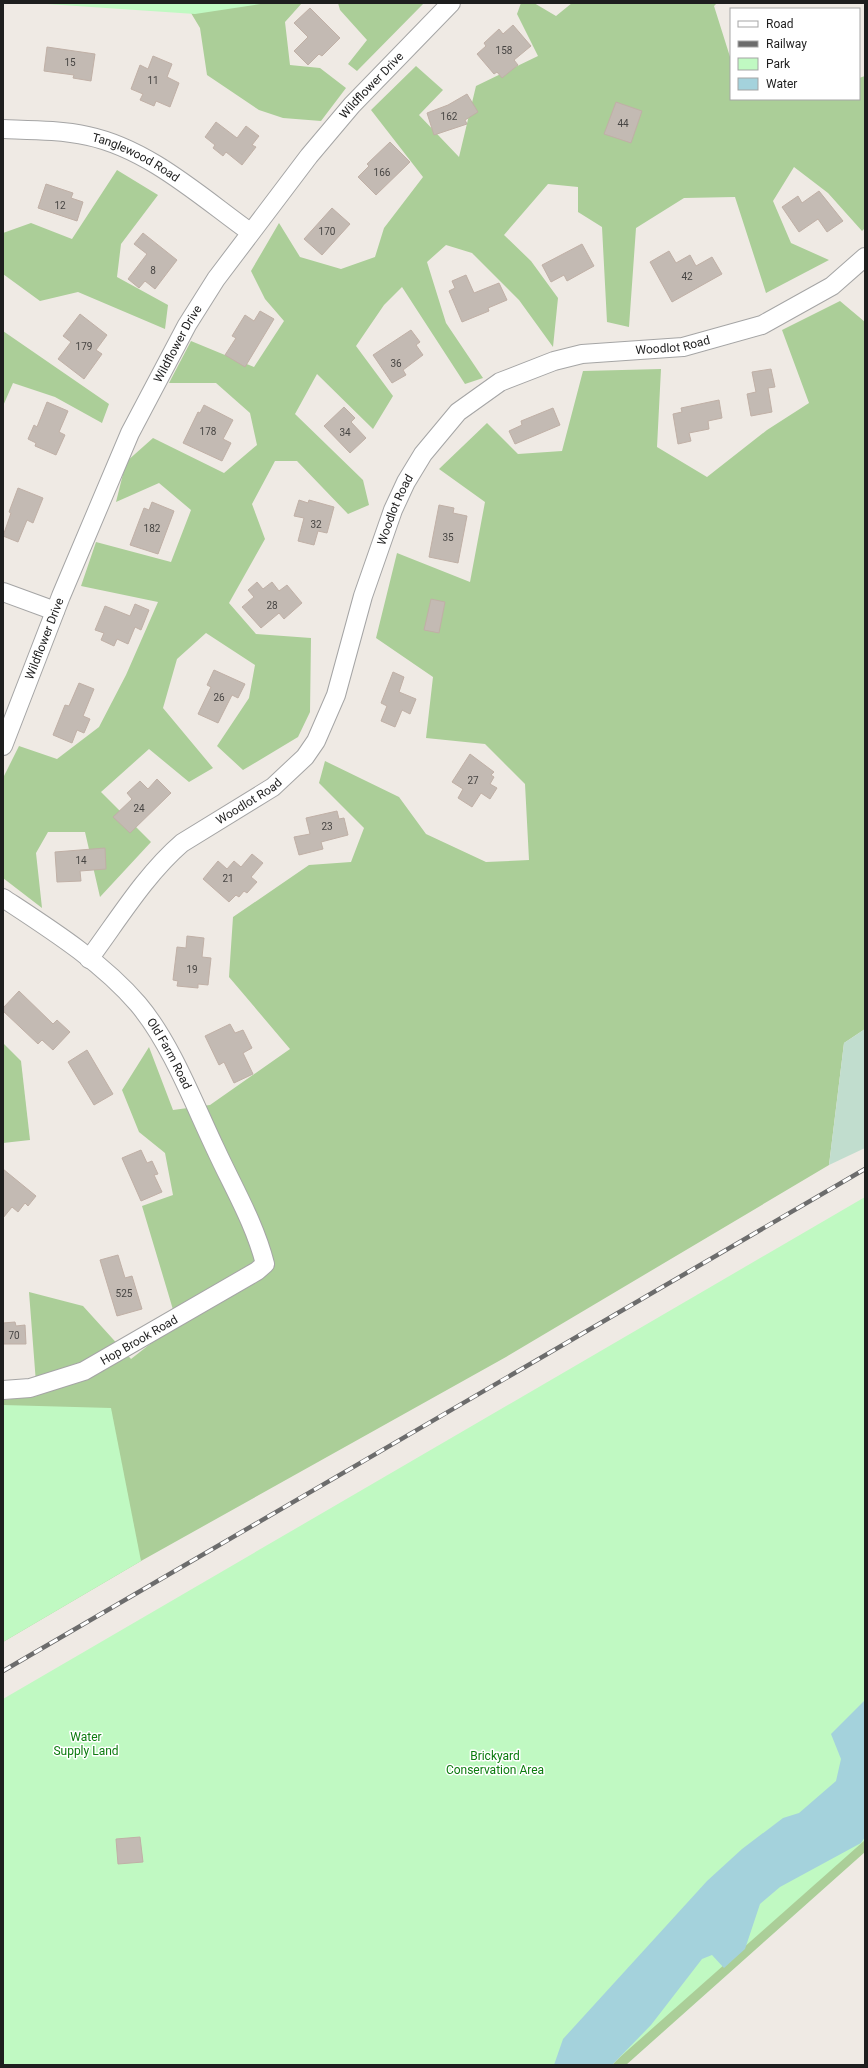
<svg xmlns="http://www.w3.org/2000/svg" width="868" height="2068" viewBox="0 0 868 2068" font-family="Roboto,sans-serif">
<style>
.forest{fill:#abce98}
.wetland{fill:#c1ddce}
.park{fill:#c0f9c2}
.water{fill:#a4d2dc}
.building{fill:#c3bab3;stroke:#c0b0a6}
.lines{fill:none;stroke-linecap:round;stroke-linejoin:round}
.street-casing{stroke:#a5a5a5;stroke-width:20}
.street{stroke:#fff;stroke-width:18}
.rail-casing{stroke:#6c6c6c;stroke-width:4.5}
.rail{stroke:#fff;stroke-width:3;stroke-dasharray:9;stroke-linecap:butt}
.labels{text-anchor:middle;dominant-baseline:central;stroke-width:3;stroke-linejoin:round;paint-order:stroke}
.number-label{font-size:10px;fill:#474543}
.street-label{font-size:12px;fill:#1e1e1e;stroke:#fff}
.park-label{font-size:12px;fill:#0c7b0f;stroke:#fff}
</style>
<rect width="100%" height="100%" fill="#efeae4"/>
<g class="forest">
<polygon points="185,3 302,3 285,22 290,65 320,68 346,88 321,121 283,118 259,110 207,75 200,28"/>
<polygon points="338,3 424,3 357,71 348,64 367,40 340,10"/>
<polygon points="521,3 534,3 556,16 572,3 717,3 714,6 731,60 731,99 859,99 859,78 865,76 865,228 862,231 828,193 794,167 773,201 791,243 829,260 766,293 735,197 684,198 636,228 629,327 607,322 602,227 578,212 578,187 548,184 504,235 531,261 558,298 553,347 519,300 472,253 446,245 427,262 446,323 483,378 465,384 402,287 384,305 356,346 393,396 373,429 317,374 295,414 363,480 369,505 348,514 297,461 275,461 252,504 265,539 229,603 256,634 311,638 310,712 298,737 243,770 217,746 249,698 255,665 206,633 177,659 163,708 213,768 189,782 149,749 101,792 151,842 100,897 85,832 48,832 36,853 42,908 3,878 3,778 19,746 57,759 99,727 126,675 158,602 81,586 96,542 171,562 191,510 159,483 116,502 126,462 153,438 224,473 257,445 250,413 216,383 169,383 191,341 254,367 284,321 265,299 251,271 279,223 300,257 341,269 375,257 384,228 423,177 371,110 416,66 443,90 419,115 459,157 476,86 538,56 517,14"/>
<polygon points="117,170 158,195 121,244 117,277 168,305 165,329 78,292 40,301 3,274 3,233 31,223 72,239"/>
<polygon points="840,301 865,322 865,1029 844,1043 829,1165 506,1357 141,1561 3,1642 3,1400 37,1396 29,1292 83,1306 131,1359 177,1323 142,1206 173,1195 165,1153 139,1132 122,1090 149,1047 173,1110 210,1105 290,1049 229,977 233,917 309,865 351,862 364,828 319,783 325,761 399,797 426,834 486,862 529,860 525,784 485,744 426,738 433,677 376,638 397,553 470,582 485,502 439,469 487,423 518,454 562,451 583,371 661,369 657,447 707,477 767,430 809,403 782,330"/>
<polygon points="3,331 109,404 102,423 55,397 13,383 3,406"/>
<polygon points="3,1043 21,1061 30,1140 3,1143"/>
<polygon points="865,1837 865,1852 626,2065 612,2065 651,2025 760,1904 780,1887 861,1843"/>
</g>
<polygon class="wetland" points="865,1029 865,1148 829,1165 844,1043"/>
<g class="park">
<polygon points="32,3 267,3 195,14"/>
<polygon points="865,1197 865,1840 611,2065 3,2065 3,1699"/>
<polygon points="3,1405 111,1408 141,1561 3,1642"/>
</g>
<polygon class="water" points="865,1700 865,1837 861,1843 780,1887 760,1904 745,1949 724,1968 712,1955 702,1959 651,2025 612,2065 554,2065 563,2039 707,1881 742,1849 783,1818 799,1813 836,1781 841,1759 831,1734"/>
<g class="building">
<polygon points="310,8 340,38 322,56 319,54 308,65 294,51 308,37 294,23"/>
<polygon points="513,25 531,46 514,60 518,65 502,78 497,72 494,74 477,54 486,46 484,43 499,29 503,34"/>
<polygon points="47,47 95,54 91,81 73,78 74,75 44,71"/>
<polygon points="153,56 172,64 167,77 179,83 170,107 156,101 154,106 140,100 143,94 131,89 140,65 148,69"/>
<polygon points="467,94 478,112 465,120 467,124 434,135 427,113 448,105"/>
<polygon points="616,102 642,111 631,143 604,134"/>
<polygon points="216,122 237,138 246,126 259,136 252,145 256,147 242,165 226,152 223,156 213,148 215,145 205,137"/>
<polygon points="390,142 410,162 376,195 358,177 369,166 367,164"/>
<polygon points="46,184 73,193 71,198 83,202 77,221 38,208"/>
<polygon points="819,191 843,221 827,232 818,219 799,232 782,207 798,196 802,203"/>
<polygon points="332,208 350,224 322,255 304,239"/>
<polygon points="143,233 177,260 155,289 145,281 139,288 128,279 147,254 134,244"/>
<polygon points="582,244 594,266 567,281 564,275 551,282 542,265"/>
<polygon points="669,251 676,263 690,255 696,266 712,257 722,274 672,302 650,262"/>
<polygon points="466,275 474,293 499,283 507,300 488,308 489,311 462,322 449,291 455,288 452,281"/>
<polygon points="260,311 274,319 245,367 225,355 236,338 232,336 245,315 254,321"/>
<polygon points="80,314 107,335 96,350 102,354 84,379 58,359 71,342 63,336"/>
<polygon points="411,330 420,342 416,345 423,355 403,370 406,375 392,383 373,355"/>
<polygon points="771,369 775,387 768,388 772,412 751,416 747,394 756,392 752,372"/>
<polygon points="719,400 722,418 708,421 709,429 689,433 691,441 678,444 673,414 682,412 681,408"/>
<polygon points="47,402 68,411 59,432 65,435 56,455 35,446 36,443 28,439 34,425 37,427"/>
<polygon points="204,405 233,420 223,439 231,443 222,461 183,443 198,412 200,413"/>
<polygon points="344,407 355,418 351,422 366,438 350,453 324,426"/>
<polygon points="553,408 560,425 515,444 509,431 522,425 521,421"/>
<polygon points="18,488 43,498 33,523 27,520 18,542 3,536 11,513 9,512"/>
<polygon points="299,500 308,503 309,500 334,507 327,533 318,531 314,545 298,541 304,518 294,516"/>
<polygon points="152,502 174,511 158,554 130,545 144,508 149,510"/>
<polygon points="439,505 454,508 453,513 467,516 458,563 429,557"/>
<polygon points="257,582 263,589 272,582 279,591 287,585 302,603 284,619 279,613 261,628 242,607 254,597 248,590"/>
<polygon points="431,599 445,602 439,633 424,630"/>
<polygon points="135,604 149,610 141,630 135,627 128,644 117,639 114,646 101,640 104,633 95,630 105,606 130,616"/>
<polygon points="214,670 245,684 238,698 232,695 218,723 198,714 211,687 207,685"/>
<polygon points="393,672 404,677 399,692 416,699 410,714 402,710 395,727 381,721 387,706 381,703"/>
<polygon points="79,683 94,689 83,716 90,719 84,733 77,730 72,743 53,735 65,705 69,706"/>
<polygon points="470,754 494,772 491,775 494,777 490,784 497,788 490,799 481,793 472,807 458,798 463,789 452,782"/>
<polygon points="157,779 171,793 130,833 113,817 132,799 127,793 140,781 148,789"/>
<polygon points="337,811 339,819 344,818 348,835 321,842 323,849 299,855 294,837 310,834 306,818"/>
<polygon points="105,848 106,869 80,871 81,881 57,882 55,852"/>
<polygon points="252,854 263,863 251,877 257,882 247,893 244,891 239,897 236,895 229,902 203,879 218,861 227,869 234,861 241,867"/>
<polygon points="187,936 204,938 202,957 211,958 208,985 198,984 198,988 177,986 178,981 173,980 177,947 186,948"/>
<polygon points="19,991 53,1024 57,1020 70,1032 53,1050 42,1040 38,1044 3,1011 3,1008"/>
<polygon points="230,1024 235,1033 243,1030 252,1048 243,1053 253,1074 234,1083 224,1062 219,1065 205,1036"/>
<polygon points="87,1050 113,1094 94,1105 68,1062"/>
<polygon points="141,1150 147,1163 152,1161 158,1174 154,1175 162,1192 141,1201 122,1158"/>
<polygon points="3,1169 36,1196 28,1206 25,1203 18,1212 12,1207 3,1218"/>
<polygon points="118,1255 125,1278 132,1276 142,1309 117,1316 100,1260"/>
<polygon points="15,1322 16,1326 25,1325 26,1344 3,1344 3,1323"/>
<polygon points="140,1837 143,1862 118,1864 116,1839"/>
</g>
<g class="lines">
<g class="street-casing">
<g id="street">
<path id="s1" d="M3,129C31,130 61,130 88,136C149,149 201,197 250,232"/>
<polyline points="3,592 55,611"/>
<path id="s2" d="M3,746L61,596L130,433L187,325L216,279L309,156L352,105L451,3"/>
<path id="s3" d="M3,898C50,929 101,961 138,1004C171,1043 194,1104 216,1150C233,1187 255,1224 265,1264L257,1271L84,1371L30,1388L3,1390"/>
<path id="s4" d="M89,959C118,920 145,875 182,843L273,787L305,757L316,741L336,695L363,596L393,510L406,482L423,454L458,412L500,382L554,361L582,354L683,347L762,325L832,286L865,257"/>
</g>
</g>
<use href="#street" class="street"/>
<g class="rail-casing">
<polyline id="rail" points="3,1671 865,1169"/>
</g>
<use href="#rail" class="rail"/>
</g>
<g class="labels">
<g class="number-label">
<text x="504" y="50">158</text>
<text x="70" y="62">15</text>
<text x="153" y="80">11</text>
<text x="449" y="116">162</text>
<text x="623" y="123">44</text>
<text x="382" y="172">166</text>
<text x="60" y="205">12</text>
<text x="327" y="231">170</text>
<text x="153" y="270">8</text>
<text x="687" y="276">42</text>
<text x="84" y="346">179</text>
<text x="396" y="363">36</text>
<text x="208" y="431">178</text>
<text x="345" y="432">34</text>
<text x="316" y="524">32</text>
<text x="152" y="528">182</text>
<text x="448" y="537">35</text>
<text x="272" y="605">28</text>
<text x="219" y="697">26</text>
<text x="473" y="780">27</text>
<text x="139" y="808">24</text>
<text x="327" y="826">23</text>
<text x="81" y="860">14</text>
<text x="228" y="878">21</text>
<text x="192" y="969">19</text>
<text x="124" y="1293">525</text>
<text x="14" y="1335">70</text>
</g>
<g class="street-label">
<text stroke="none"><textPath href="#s2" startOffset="763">Wildflower Drive</textPath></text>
<text stroke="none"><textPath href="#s1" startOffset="138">Tanglewood Road</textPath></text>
<text stroke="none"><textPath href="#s2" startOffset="439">Wildflower Drive</textPath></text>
<text stroke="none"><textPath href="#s4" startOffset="911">Woodlot Road</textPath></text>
<text stroke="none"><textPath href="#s4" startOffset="564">Woodlot Road</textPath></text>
<text stroke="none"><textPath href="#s2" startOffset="115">Wildflower Drive</textPath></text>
<text stroke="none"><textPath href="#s4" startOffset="228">Woodlot Road</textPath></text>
<text stroke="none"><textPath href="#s3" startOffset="231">Old Farm Road</textPath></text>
<text transform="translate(139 1340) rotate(-30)">Hop Brook Road</text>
</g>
<g class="park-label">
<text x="86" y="1737">Water<tspan x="86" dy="14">Supply Land</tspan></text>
<text x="495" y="1756">Brickyard<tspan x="495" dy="14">Conservation Area</tspan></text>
</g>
</g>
<rect width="868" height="2068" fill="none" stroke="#1e1e1e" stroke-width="8"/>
<rect x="730" y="8" width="130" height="92" fill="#ffffff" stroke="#a5a5a5"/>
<rect x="738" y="21" width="20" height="6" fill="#ffffff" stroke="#a5a5a5"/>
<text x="766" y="28" font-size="12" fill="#1e1e1e">Road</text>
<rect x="738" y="41" width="20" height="6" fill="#6c6c6c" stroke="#a5a5a5"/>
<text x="766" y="48" font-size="12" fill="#1e1e1e">Railway</text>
<rect x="738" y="58" width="20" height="12" fill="#c0f9c2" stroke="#a5a5a5"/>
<text x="766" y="68" font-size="12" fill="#1e1e1e">Park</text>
<rect x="738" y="78" width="20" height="12" fill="#a4d2dc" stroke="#a5a5a5"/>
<text x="766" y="88" font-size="12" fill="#1e1e1e">Water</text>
</svg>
